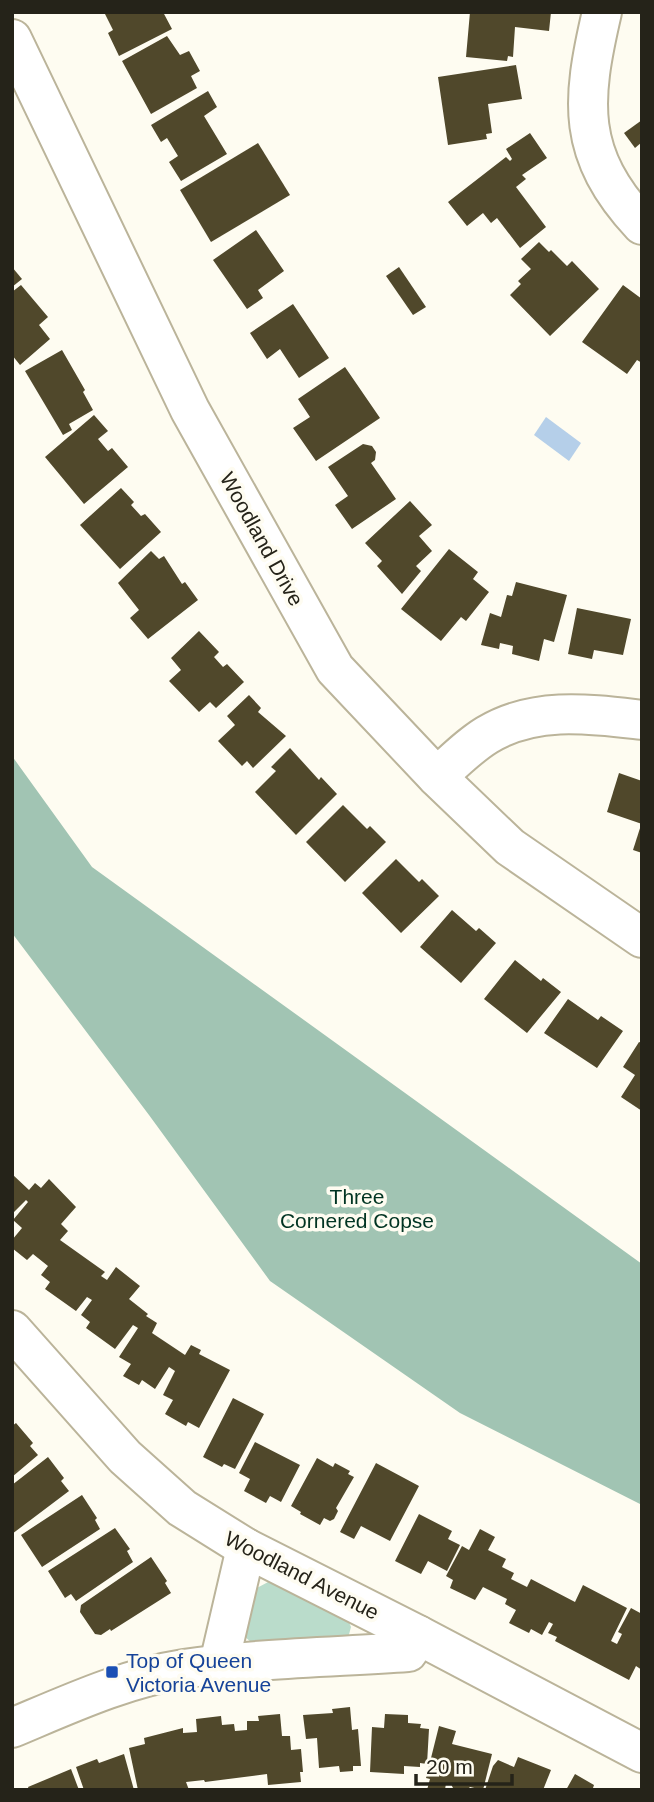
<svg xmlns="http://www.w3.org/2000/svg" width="654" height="1802" viewBox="0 0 654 1802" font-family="Helvetica,sans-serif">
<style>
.green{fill:#badccb}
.forest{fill:#a1c4b3}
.water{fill:#b5cfe9}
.building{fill:#50482b}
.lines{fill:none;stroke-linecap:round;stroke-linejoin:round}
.minor-casing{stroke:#bbb49a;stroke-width:42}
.minor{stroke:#fff;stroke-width:38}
.transit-dot{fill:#1a4fb4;stroke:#fefcf1;stroke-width:2.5}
.labels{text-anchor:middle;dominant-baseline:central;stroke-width:7;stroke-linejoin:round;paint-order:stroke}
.street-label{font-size:21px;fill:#252319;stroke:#fefcf1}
.park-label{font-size:21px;fill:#013422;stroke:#fefcf1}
.transit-label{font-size:21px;fill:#164399;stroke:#fefcf1;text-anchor:start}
</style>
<rect width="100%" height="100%" fill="#fefcf1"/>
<polygon class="green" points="270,1581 348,1620 351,1627 348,1638 252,1643 244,1636 255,1589"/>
<polygon class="forest" points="12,756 92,867 642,1264 642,1505 460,1413 270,1281 149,1115 12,933"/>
<polygon class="water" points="546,417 581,443 569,461 534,435"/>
<g class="building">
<polygon points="104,12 163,12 172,29 119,56 108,33 113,30"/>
<polygon points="470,12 551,12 549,31 515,27 513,57 508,56 507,61 466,57"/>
<polygon points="167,36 180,55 189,51 200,71 191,76 197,88 151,114 122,61"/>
<polygon points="516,65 522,99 488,104 492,133 486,134 487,139 448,145 438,77"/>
<polygon points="208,91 217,107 204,116 227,154 181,181 169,162 178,156 167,138 161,142 151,125"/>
<polygon points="642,120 642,142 635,148 624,133"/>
<polygon points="530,133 547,158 522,175 526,179 516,187 546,227 520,248 497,218 491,223 483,213 467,226 448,202 506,157 510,161 512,159 506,149"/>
<polygon points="258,143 290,195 211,242 180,190"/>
<polygon points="256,230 284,271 258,290 263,298 247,309 213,260"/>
<polygon points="539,242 549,252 551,250 567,266 572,261 599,289 550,336 510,295 521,284 518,281 531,269 521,259"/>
<polygon points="12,267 22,279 12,287"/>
<polygon points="399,267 426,307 413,315 386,276"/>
<polygon points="21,285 48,317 39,325 50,339 20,365 12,355 12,292"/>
<polygon points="623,285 642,299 642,363 637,360 627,374 582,342"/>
<polygon points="293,304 329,358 299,378 280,349 267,359 250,333"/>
<polygon points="62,350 85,390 83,392 93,410 69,424 72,430 63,435 25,371"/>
<polygon points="345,367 380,418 316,461 293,428 310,417 298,399"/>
<polygon points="94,415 108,431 98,439 108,451 112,448 128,467 84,504 45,457"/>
<polygon points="363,444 372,446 376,452 375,460 371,463 396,499 352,529 335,505 348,496 328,467"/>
<polygon points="121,488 134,502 131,505 141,516 145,514 161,532 120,569 80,525"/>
<polygon points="410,501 432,525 419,536 432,551 416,566 421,571 402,594 377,566 382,561 365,543"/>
<polygon points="449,549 478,572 473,579 489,592 466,621 461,617 441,641 401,609"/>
<polygon points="151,551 159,559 164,556 182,584 185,582 198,600 148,639 130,618 139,610 118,583"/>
<polygon points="516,582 567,595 554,642 544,639 539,661 512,654 513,646 500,643 499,649 481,645 490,613 501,617 507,595 512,596"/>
<polygon points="577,608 631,619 623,655 594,650 592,659 568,654"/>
<polygon points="199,631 219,652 214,657 223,667 227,664 244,682 216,708 210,702 199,712 169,681 181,670 171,658"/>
<polygon points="249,695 261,708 258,712 286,736 253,768 247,761 242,766 218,741 235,725 227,716"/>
<polygon points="290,748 319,780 321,777 337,794 296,835 255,792 276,771 271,767"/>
<polygon points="619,773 642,781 642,824 607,812"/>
<polygon points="343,805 367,829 370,826 386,842 345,882 306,842"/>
<polygon points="641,825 642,825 642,853 633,850"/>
<polygon points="396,859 419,882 422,879 439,896 401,933 362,893"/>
<polygon points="452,910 476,931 479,928 496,943 461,983 420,947"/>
<polygon points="515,960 541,981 543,978 561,992 527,1033 484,999"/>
<polygon points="568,999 598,1020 601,1016 623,1031 597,1068 544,1033"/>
<polygon points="639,1042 642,1043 642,1111 621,1097 635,1075 623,1067"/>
<polygon points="12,1174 29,1190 35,1183 41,1188 49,1179 76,1207 61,1224 68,1231 60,1240 105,1272 101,1276 107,1280 116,1267 140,1286 129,1299 148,1314 146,1316 157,1323 152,1333 185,1355 191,1345 201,1350 199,1354 230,1370 199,1428 188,1422 186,1426 165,1414 173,1400 163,1395 175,1371 169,1367 155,1389 142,1380 139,1385 123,1376 131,1364 119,1357 138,1328 133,1325 115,1349 86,1328 90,1322 81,1315 92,1300 87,1297 76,1311 45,1289 50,1282 41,1275 48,1266 33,1254 27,1260 12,1248 12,1240 22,1228 13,1220 28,1202 26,1200 12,1214"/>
<polygon points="233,1398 264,1414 235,1469 224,1464 222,1467 203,1457"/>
<polygon points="16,1423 33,1443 30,1446 38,1455 12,1477 12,1426"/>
<polygon points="255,1442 300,1465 281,1502 270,1496 266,1503 244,1491 250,1479 239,1473"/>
<polygon points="48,1457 64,1478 61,1481 69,1491 12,1534 12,1485"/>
<polygon points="317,1458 333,1467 335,1463 350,1471 348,1474 354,1477 336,1508 338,1511 334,1519 330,1521 324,1518 320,1525 300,1514 301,1512 291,1506"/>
<polygon points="376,1463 419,1486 390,1541 361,1526 354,1539 340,1532"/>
<polygon points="82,1495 97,1518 95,1520 100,1529 42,1567 21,1535"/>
<polygon points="419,1514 452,1531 448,1539 460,1545 447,1571 428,1561 421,1574 395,1561"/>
<polygon points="115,1528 130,1549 127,1551 133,1562 76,1601 71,1594 65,1598 48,1571"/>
<polygon points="480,1529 495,1537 488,1550 506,1559 502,1567 514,1573 511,1579 527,1587 531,1579 575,1602 583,1585 627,1608 611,1641 617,1644 622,1634 618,1632 631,1608 642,1614 642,1670 636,1666 629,1680 555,1641 557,1637 548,1633 553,1624 549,1622 542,1635 531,1629 529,1633 509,1623 516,1610 505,1604 507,1599 483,1587 475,1600 450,1588 453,1580 446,1576 462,1546 469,1550"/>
<polygon points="151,1557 167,1581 165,1583 171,1593 111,1631 110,1629 101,1635 95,1634 80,1612 81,1605"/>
<polygon points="350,1707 352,1730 358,1729 361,1766 353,1766 353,1771 340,1772 339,1766 319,1768 317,1738 306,1739 303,1715 333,1713 332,1709"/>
<polygon points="280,1714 282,1736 290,1736 291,1750 301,1749 303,1772 300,1772 301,1782 268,1785 267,1774 205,1782 204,1780 186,1782 189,1790 138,1790 129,1748 145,1744 144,1738 183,1728 183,1733 197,1732 196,1719 221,1716 222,1725 234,1724 235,1731 247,1730 247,1721 259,1721 258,1716"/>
<polygon points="385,1714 408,1715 408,1723 421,1724 420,1728 429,1729 427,1764 420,1763 420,1767 404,1766 404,1774 370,1772 372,1727 384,1728"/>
<polygon points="439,1726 456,1731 452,1744 492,1754 483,1790 470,1787 467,1790 454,1790 451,1784 446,1783 445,1790 427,1790 430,1779 426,1778"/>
<polygon points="124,1754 134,1790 84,1790 76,1767 97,1759 99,1763"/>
<polygon points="518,1757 551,1770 543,1790 485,1790 493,1766 498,1760 514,1767"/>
<polygon points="71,1769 79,1790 29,1790 28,1787"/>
<polygon points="575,1774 594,1785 593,1788 596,1790 566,1790"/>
</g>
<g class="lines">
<g class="minor-casing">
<g id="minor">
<path d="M602,12C581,102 576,154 642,225"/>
<polyline points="12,39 190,410 335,669 437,777 510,847 642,938"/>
<path d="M437,777C453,762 469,746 487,735C535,706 590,714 642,720"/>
<polyline points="12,1330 125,1457 182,1508 246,1548 418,1635 642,1753"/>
<polyline points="223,1665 222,1651 246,1548"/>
<path d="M12,1728C67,1705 125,1678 184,1669C257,1658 334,1657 408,1652L418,1635"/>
</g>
</g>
<use href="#minor" class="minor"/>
</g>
<rect class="transit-dot" x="105" y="1665" width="14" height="14" rx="3.5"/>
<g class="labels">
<g class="street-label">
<text transform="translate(262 539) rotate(61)">Woodland Drive</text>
<text transform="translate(302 1575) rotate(27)">Woodland Avenue</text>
</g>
<g class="park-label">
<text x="357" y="1196">Three<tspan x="357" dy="24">Cornered Copse</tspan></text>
</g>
<g class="transit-label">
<text x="126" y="1660">Top of Queen<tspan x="126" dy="24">Victoria Avenue</tspan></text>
</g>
</g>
<rect width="654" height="1802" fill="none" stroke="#252319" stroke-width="28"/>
<path d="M416 1774v10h96v-10" fill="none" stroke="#252319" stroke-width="3.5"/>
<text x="426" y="1774" font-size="21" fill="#252319" stroke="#fefcf1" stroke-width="5" paint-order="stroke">20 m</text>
</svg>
